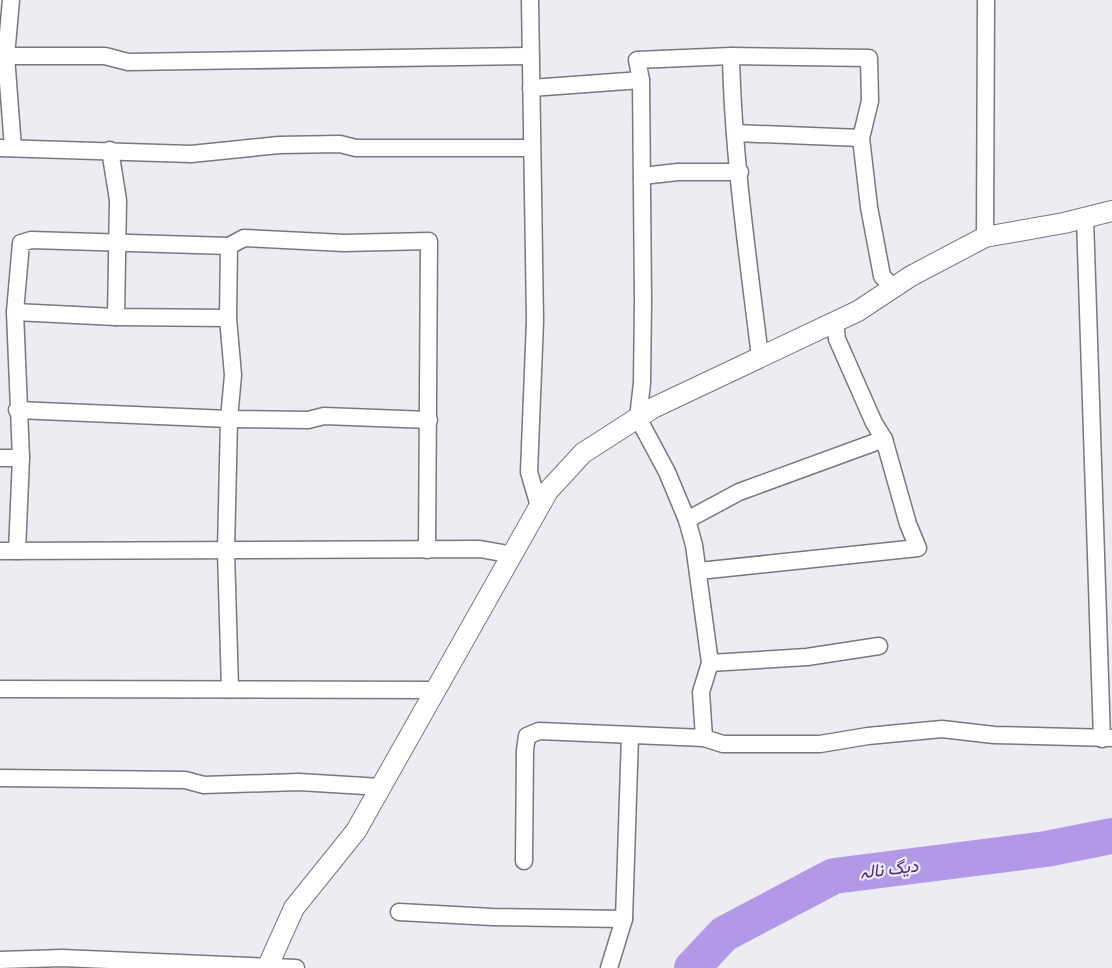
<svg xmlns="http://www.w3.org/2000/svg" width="1112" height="968" viewBox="0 0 1112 968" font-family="'Fira Sans Condensed',Vazirmatn,sans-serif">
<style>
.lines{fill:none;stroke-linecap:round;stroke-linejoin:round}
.river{stroke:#b199e8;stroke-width:36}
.minor-casing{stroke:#79787e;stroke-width:19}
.tertiary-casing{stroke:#79787e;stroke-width:22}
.minor{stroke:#fff;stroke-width:16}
.tertiary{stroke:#fff;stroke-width:20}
.labels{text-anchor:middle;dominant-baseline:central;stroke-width:4.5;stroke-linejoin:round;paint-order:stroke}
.water-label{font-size:18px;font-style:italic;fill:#4d2884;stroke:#eeecf3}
</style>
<rect width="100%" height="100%" fill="#eeecf3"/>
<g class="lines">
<polyline class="river" points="692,968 724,934 834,876 1046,849 1112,836"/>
<g class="minor-casing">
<g id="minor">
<polyline points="11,0 6,56 13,148"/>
<polyline points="530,0 535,321 529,472 539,506"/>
<polyline points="0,56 105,56 128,62 531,56"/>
<path d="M731,56C733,156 748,257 760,357"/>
<polyline points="531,88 641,80"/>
<polyline points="735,133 861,138"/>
<polyline points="0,148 191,154 279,145 340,144 356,148 531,148"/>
<polyline points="110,150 118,200 116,317"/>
<polyline points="642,176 678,172 740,172"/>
<polyline points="1085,218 1102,739"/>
<polyline points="985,237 986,0"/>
<polyline points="229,246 228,318 233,375 229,419 226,551 230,689"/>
<polyline points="15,312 116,317 228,318"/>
<polyline points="17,410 229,419 308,420 324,416 429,420"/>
<polyline points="0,458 21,458"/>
<polyline points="687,520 739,492 884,439"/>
<polyline points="0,551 480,549 513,555"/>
<polyline points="17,551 21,458 15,312 21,243 31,240 229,246 244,238 344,243 429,241 427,550"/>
<polyline points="699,571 918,548 908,524 884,439 874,423 837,339 835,322"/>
<polyline points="710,663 807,657 879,646"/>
<polyline points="0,689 436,690"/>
<polyline points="704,738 701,692 710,663 694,545 687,520 667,472 638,418 642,383 643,301 641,80 637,60 731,56 869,58 870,101 861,138 869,207 882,276 893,288"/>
<polyline points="0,778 185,780 204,785 299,782 381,787"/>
<polyline points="524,861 525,750 527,736 539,731 704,738 723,744 820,744 868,736 942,729 994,735 1112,738"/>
<polyline points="399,912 492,917 624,919"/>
<polyline points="0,960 62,958 296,968"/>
<polyline points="609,968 624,919 630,736"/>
</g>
</g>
<g class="tertiary-casing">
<polyline id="tertiary" points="267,968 294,908 356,831 548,491 583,453 653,408 858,311 911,276 985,237 1064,223 1112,211"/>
</g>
<use href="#minor" class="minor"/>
<use href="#tertiary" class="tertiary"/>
</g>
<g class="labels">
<g class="water-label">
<text transform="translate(889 869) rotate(-7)">دیگ نالہ</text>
</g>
</g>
</svg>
